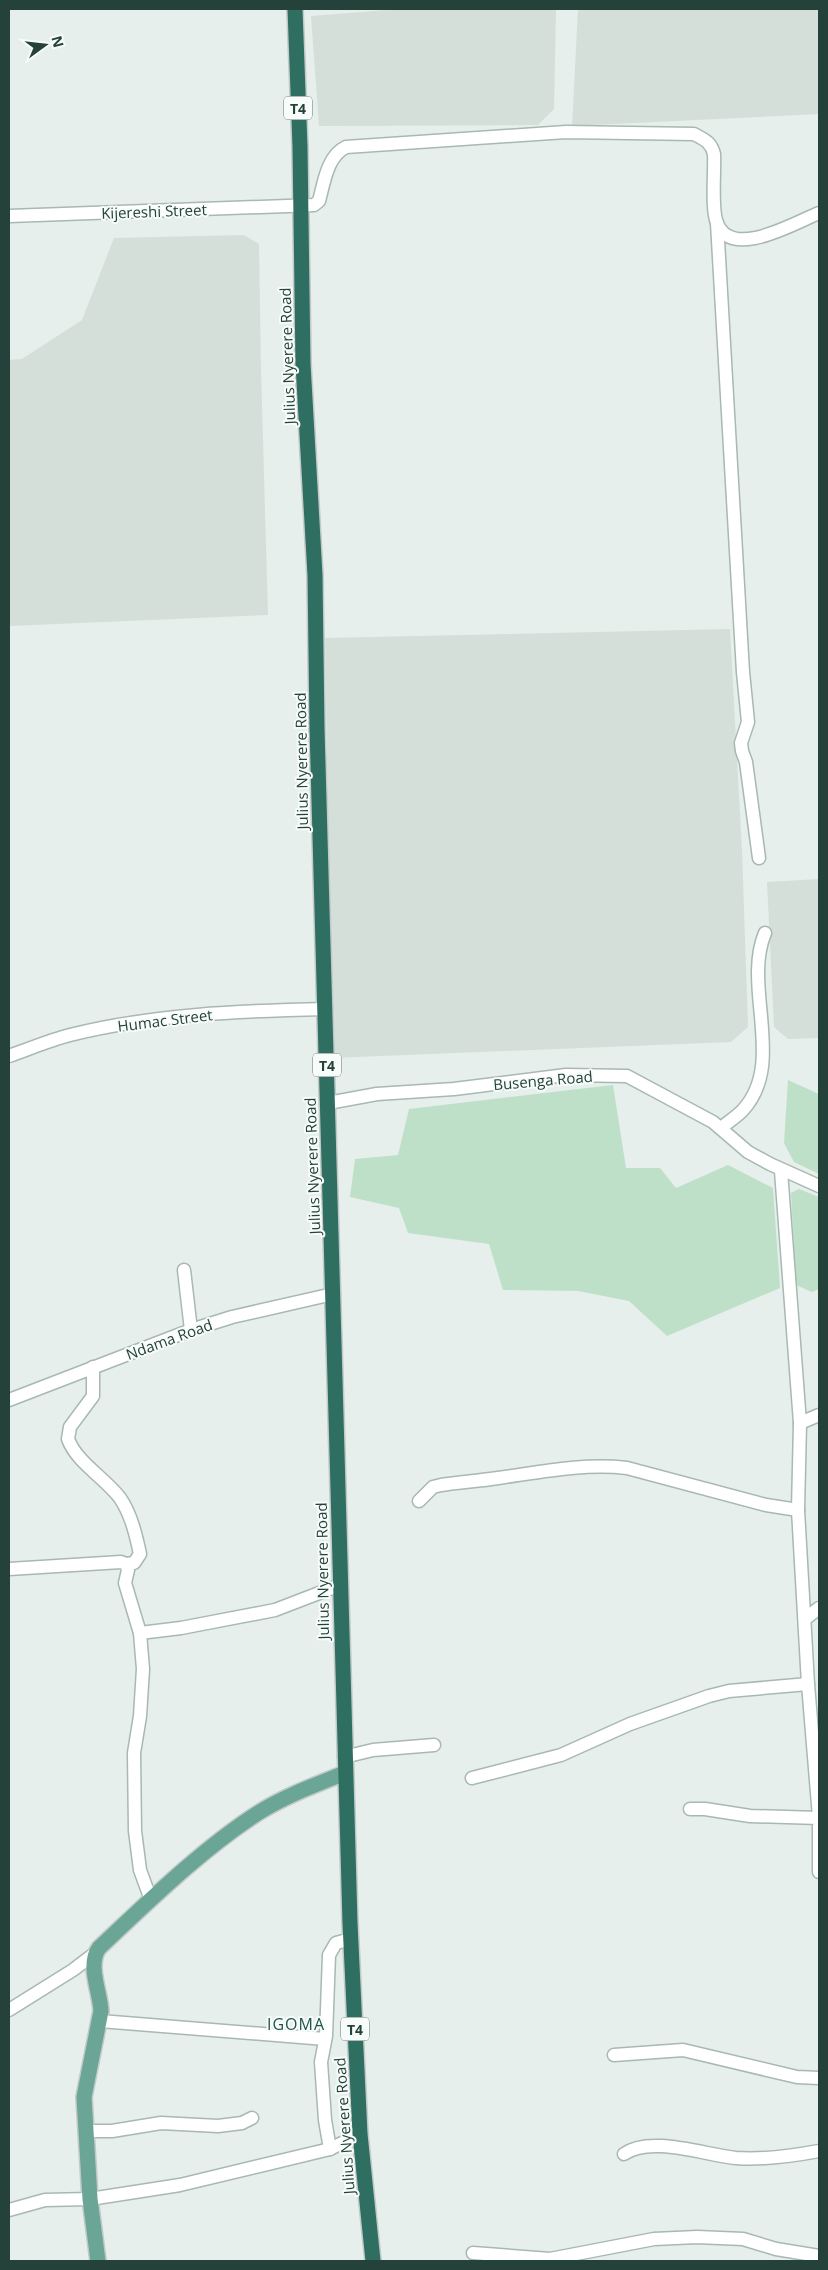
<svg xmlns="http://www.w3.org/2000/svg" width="828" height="2270" viewBox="0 0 828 2270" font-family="'Open Sans',sans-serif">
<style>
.built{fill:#d4dfda}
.green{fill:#bfe0c8}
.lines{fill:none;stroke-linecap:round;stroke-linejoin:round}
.minor-casing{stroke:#a8b8b2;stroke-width:15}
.major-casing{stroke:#c2cac8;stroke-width:18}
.highway-casing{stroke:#c2cac8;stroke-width:18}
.minor{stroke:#fff;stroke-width:12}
.major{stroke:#6aa596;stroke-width:15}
.highway{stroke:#2f6f62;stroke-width:15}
.labels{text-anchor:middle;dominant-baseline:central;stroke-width:4;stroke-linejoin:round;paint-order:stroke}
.shield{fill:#f7fbf9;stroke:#637a73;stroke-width:1}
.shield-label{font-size:14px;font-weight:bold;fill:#24423a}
.street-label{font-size:15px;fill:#24423a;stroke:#f7fbf9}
.neighbourhood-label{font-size:16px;letter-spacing:1px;fill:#1f5548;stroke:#f7fbf9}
</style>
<rect width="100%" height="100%" fill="#e6efeb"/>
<g class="built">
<polygon points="399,9 556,9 554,109 538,125 319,126 311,16"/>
<polygon points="578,9 819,9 819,114 572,126"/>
<polygon points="244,235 259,244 261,369 268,615 10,626 9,360 22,359 82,320 114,238"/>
<polygon points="730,629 742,850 748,1027 731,1042 332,1058 325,638"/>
<polygon points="819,879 819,1038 788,1039 774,1027 767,882"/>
</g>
<g class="green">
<polygon points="788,1080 819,1094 819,1174 794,1162 784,1143"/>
<polygon points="613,1085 626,1168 660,1168 676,1188 728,1165 773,1188 780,1288 667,1336 629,1301 578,1291 503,1290 489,1244 408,1233 399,1208 350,1197 355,1159 398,1155 409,1109"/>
<polygon points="799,1189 819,1197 819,1289 812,1292 796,1285 791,1193"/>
</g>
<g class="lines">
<g class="minor-casing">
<g id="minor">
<path d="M9,216L314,205L319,201C324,183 327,156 346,147L566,132L694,134C705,140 711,142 714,154C715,171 711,209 717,223C731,261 796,222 819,213"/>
<polyline points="717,223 743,672 748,722 741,743 742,751 746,762 759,858"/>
<path d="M9,1056C29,1049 50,1040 70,1035C155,1014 239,1011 326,1009"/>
<polyline points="328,1103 377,1094 454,1089 566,1075 627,1076 713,1122 748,1152 770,1164 819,1186"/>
<path d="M721,1128C728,1122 736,1117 742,1111C787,1064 742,987 765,933"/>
<polyline points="781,1171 800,1423 798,1510 808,1684 819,1817"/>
<polyline points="184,1270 191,1330"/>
<path d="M93,1367V1396L70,1427L68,1439C77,1463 105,1478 120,1498C131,1514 136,1535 140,1554L134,1563L126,1564"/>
<polyline points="9,1400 191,1330 232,1317 333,1294"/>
<polyline points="800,1423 819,1415"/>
<path d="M419,1501L433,1487L441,1485C460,1482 479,1481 498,1478C541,1472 584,1463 627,1468L766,1505L798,1510"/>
<polyline points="9,1569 121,1562 126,1564 128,1570 125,1583 140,1633 143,1669 140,1716 134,1753 135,1831 140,1870 151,1900"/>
<polyline points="805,1619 819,1608"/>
<polyline points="140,1633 181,1628 275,1610 340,1585"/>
<polyline points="344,1757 373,1750 434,1745"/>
<polyline points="472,1778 561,1755 630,1724 709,1696 729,1691 808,1684"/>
<polyline points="690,1809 705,1809 750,1816 819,1818"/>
<polyline points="819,1826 819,1872"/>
<polyline points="9,2010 73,1970 94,1954"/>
<polyline points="100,2021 325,2039"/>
<polyline points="614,2055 683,2050 797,2077 819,2078"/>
<polyline points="85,2131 112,2131 161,2123 218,2126 242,2123 252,2118"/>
<polyline points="330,2149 325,2120 321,2062 326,2036 329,1955 336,1943 351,1939"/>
<path d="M624,2154C650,2135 705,2155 736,2158C763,2160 792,2156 819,2151"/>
<polyline points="9,2210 45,2200 90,2199 180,2185 330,2149 360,2134"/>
<polyline points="473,2253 550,2259 654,2239 697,2237 743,2239 776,2249 819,2256"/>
</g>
</g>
<g class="major-casing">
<path id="major" d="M98,2261L90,2199L84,2097L101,2011C100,1991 87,1965 99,1948C148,1902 202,1849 258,1813C285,1796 315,1785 345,1773"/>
</g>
<g class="highway-casing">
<polyline id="highway" points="295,9 300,147 303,364 315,575 317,728 350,1923 360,2134 373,2261"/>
</g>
<use href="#minor" class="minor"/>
<use href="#major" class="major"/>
<use href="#highway" class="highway"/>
</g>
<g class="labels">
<g class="shield">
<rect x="284" y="96.5" width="28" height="23" rx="4"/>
<rect x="313" y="1053.5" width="28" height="23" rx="4"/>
<rect x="341" y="2017.5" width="28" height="23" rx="4"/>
</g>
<g class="shield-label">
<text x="298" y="108">T4</text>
<text x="327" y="1065">T4</text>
<text x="355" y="2029">T4</text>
</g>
<g class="street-label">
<text transform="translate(154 211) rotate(-2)">Kijereshi Street</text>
<text transform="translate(287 356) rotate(-92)">Julius Nyerere Road</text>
<text transform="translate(301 761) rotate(-91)">Julius Nyerere Road</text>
<text transform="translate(165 1020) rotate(-7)">Humac Street</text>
<text transform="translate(543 1080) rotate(-5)">Busenga Road</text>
<text transform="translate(312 1166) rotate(-92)">Julius Nyerere Road</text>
<text transform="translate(169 1339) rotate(-20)">Ndama Road</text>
<text transform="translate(322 1571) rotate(-91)">Julius Nyerere Road</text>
<text transform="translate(344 2126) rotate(-94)">Julius Nyerere Road</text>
</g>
<g class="neighbourhood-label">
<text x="296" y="2024">IGOMA</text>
</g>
</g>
<rect width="828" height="2270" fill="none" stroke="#24423a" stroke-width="20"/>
<g transform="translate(45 45) rotate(75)" stroke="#f7fbf9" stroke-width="4" paint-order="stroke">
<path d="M0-4L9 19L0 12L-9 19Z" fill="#24423a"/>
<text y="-8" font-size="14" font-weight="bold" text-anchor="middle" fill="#24423a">N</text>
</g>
</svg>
